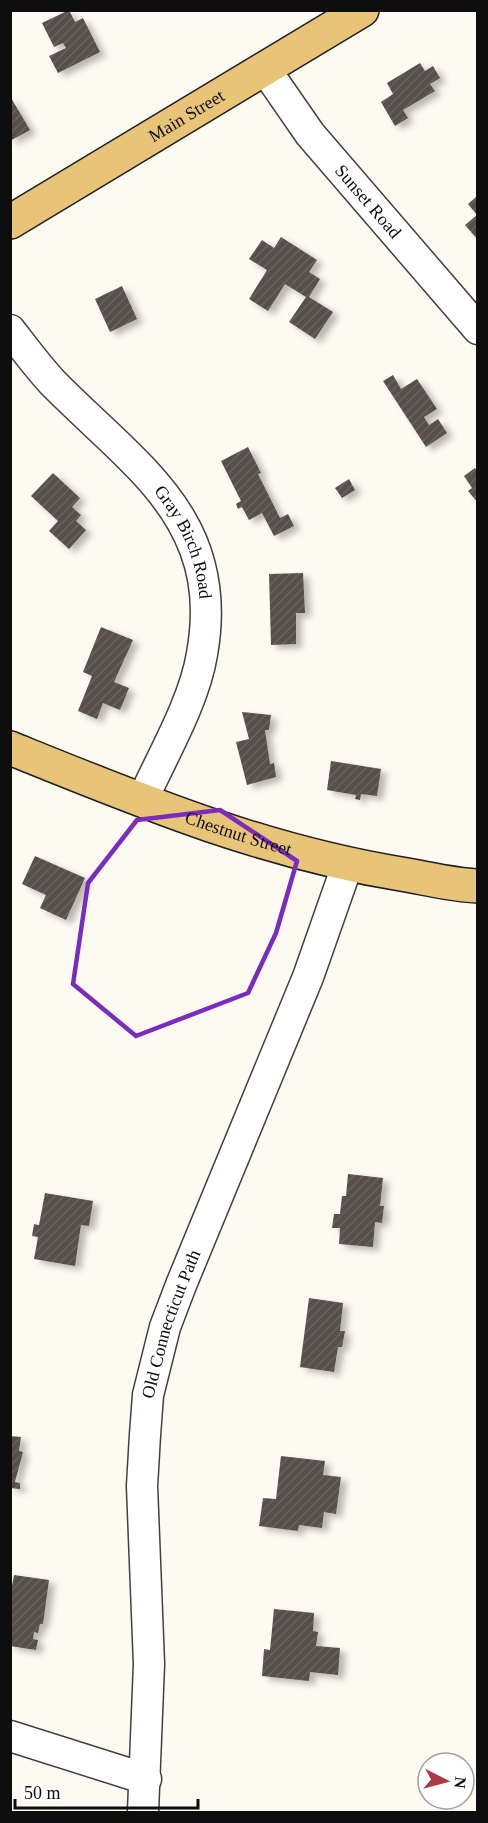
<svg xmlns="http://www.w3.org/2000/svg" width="488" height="1823" viewBox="0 0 488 1823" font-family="'Times New Roman',serif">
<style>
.building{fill:url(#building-hatch);filter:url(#shadow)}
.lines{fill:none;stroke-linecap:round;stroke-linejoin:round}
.minor-casing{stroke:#414141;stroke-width:33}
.major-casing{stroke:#1f1f1f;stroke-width:36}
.minor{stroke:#fff;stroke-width:30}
.major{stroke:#e7c478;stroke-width:33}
.marked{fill:none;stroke:#7b2cbf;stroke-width:4.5;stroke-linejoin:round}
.labels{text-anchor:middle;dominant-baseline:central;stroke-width:6;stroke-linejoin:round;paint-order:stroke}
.street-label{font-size:18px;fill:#0e0e0e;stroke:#fff}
</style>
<defs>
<pattern id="building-hatch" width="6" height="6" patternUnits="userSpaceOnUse" patternTransform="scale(1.5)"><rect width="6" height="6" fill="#564f4c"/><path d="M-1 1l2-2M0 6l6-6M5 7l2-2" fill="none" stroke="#696461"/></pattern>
<filter id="shadow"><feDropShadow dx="6" dy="4" stdDeviation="3" flood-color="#0004"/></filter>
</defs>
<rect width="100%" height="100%" fill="#fdfaf1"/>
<g class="building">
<polygon points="69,10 75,22 83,18 100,52 58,73 49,56 66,48 63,43 54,47 42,23"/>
<polygon points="420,63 425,71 433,66 440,78 430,84 435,91 403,110 408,118 395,126 381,102 393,94 387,83"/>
<polygon points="10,96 30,130 10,141"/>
<polygon points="476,197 478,199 478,240 465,225 477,215 468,204"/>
<polygon points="281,237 317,260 309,272 320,279 309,297 333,312 315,339 289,322 306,297 285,284 268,311 249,299 267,270 249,259 262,240 274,248"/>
<polygon points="122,286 137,319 110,332 95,299"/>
<polygon points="393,375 401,389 417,379 437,409 424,417 429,425 438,419 447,433 426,447 383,381"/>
<polygon points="248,447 261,473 258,474 280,518 288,514 294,526 274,536 262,513 249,520 242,507 238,509 236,504 241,501 221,461"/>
<polygon points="475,468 478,472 478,503 468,491 472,488 464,476"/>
<polygon points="53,473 80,498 72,507 81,515 76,521 86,530 69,549 49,531 58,521 31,496"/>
<polygon points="349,479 355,490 342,498 335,488"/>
<polygon points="303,573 305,613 296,613 296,644 271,645 269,574"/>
<polygon points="101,627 133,640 114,682 129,688 120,710 103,703 97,719 78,711 92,676 83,672"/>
<polygon points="242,712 271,715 269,730 265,730 270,764 274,763 276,777 247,785 236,742 249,739"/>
<polygon points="331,761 381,769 377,796 361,794 360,800 355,799 356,795 327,790"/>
<polygon points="35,856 85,878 66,920 40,908 46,895 22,884"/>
<polygon points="348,1174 383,1178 380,1206 384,1206 382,1223 375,1222 373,1247 339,1244 340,1228 332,1228 334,1214 340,1214 342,1196 346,1196"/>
<polygon points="45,1193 93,1201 89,1226 81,1225 75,1266 34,1259 38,1237 32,1236 34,1224 39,1225"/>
<polygon points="309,1298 343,1303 340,1331 345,1331 342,1347 338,1347 334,1372 300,1367"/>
<polygon points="10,1436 21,1437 19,1451 23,1452 15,1482 20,1483 20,1489 10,1488"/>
<polygon points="281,1456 325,1461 323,1475 341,1477 336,1514 324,1512 322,1528 299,1525 298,1531 259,1526 263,1498 276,1499"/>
<polygon points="14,1575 49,1580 43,1624 40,1624 38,1633 34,1632 33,1639 38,1640 36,1650 10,1646 10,1597"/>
<polygon points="274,1609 314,1613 313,1631 318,1632 316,1646 340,1648 338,1675 310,1672 309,1681 262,1676 264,1649 270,1650"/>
</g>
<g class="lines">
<g class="minor-casing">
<g id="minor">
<path id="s1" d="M265,69L310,134L478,329"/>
<path id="s2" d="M10,330C24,348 38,367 53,383C136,467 226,520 202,654C194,703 162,756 142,801"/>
<polyline points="10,1736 146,1779"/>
<path id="s3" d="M143,1812L149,1664L142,1486L145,1435L148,1395L165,1327L181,1285L308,977L347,866"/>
</g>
</g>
<g class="major-casing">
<g id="major">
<path id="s4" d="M10,222L362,10"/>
<path id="s5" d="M10,748C141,801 261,851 401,874C426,878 452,885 478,886"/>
</g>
</g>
<use href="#minor" class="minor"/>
<use href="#major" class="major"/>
</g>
<path class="marked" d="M220,810L297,861L276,933L248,993L136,1036L73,984L88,883L137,820Z"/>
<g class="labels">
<g class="street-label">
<text stroke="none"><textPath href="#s4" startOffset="206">Main Street</textPath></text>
<text stroke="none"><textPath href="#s1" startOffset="168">Sunset Road</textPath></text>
<text stroke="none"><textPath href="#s2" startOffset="278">Gray Birch Road</textPath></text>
<text stroke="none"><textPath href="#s5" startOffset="244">Chestnut Street</textPath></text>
<text stroke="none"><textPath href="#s3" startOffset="492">Old Connecticut Path</textPath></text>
</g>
</g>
<rect width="488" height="1823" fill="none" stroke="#0e0e0e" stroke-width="24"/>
<g transform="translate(446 1781) rotate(96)"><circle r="28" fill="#ffffff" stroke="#9f9f9f" stroke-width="1.5"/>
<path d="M0-4.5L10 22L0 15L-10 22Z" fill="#ad3846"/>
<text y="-9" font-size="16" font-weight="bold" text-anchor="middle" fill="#0e0e0e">N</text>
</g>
<path d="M15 1799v9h183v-9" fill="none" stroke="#0e0e0e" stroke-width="3"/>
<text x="24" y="1799" font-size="18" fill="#0e0e0e" stroke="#ffffff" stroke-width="4.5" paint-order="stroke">50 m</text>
</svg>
